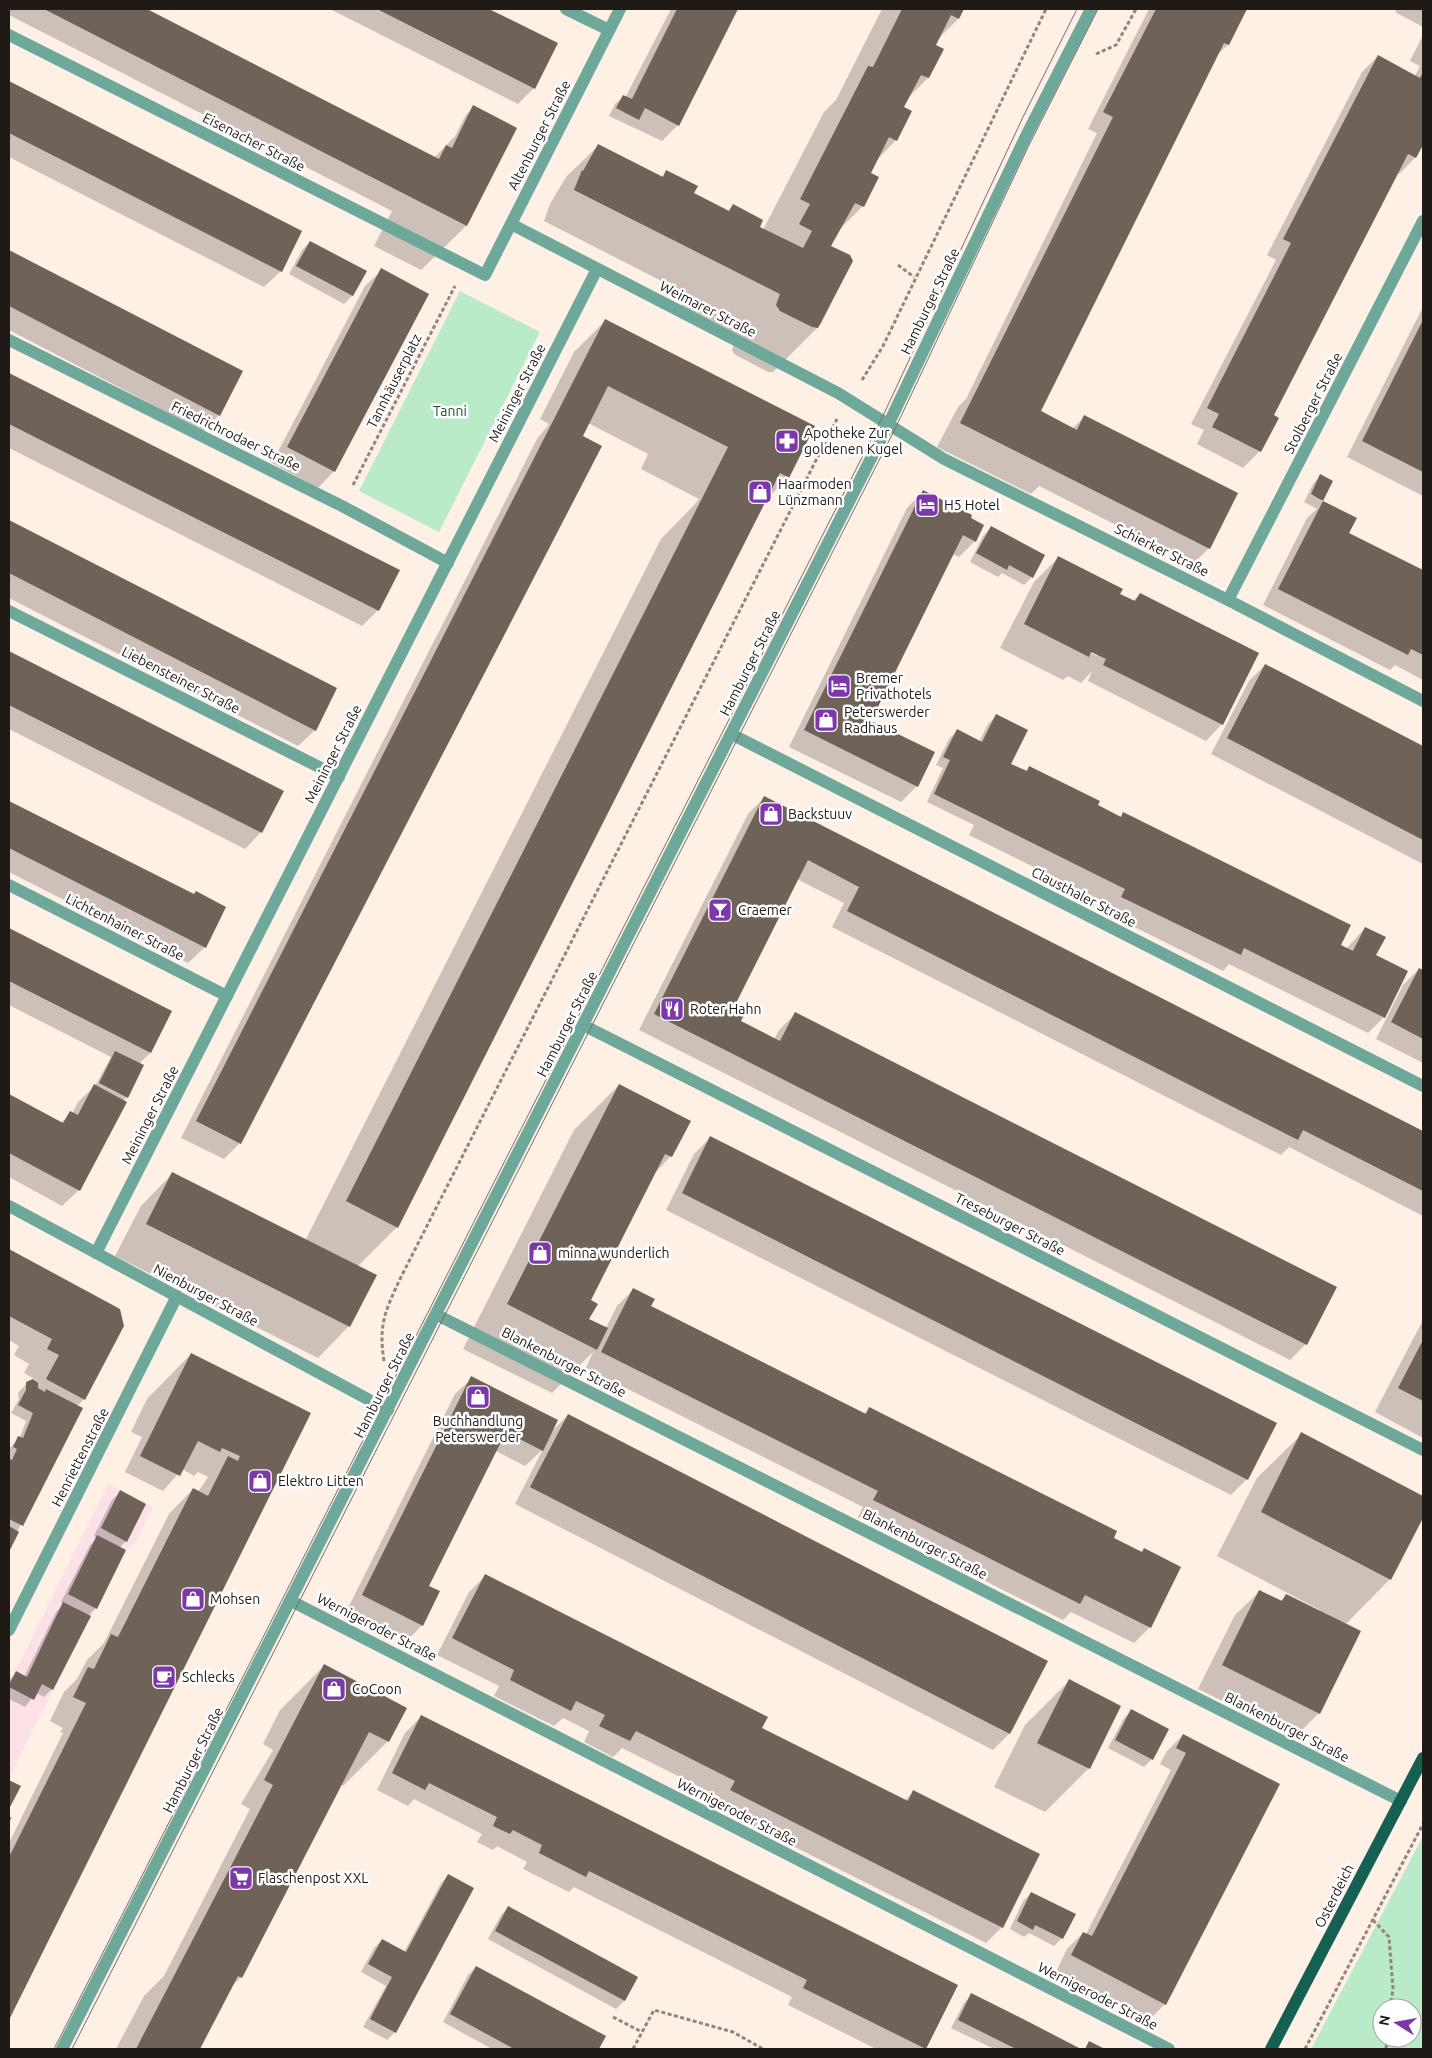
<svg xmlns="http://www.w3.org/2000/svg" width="1432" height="2058" viewBox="0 0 1432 2058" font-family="Ubuntu,sans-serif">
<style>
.industrial{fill:#fce1e6}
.green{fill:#baebc8;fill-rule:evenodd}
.shadow{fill:#0003;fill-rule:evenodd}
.building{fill:#6e6259}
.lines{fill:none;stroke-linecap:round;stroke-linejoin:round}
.path{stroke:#90867f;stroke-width:3;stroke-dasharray:4 2.5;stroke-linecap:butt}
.minor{stroke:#6da89a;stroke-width:12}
.tertiary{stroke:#6da89a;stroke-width:12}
.primary{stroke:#156052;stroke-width:12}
.tram{stroke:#776e67;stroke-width:1}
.labels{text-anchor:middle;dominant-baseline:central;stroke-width:5;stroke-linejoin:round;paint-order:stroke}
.street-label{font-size:14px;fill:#1f1a16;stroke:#fff}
.park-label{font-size:14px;fill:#10552f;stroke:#fff}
.poi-label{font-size:14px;fill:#1f1a16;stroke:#fff;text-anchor:start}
</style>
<rect width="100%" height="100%" fill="#fff0e6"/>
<polygon class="industrial" points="108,1484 153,1507 135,1544 126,1550 97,1608 91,1616 9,1778 9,1684"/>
<g class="green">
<polygon points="460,291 540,332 439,532 359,491"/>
<path d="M1423,1836V2049H1311ZM1382,2008H1412V2038H1382Z"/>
</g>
<g class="shadow">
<polygon points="9,9 143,9 434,158 455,136 466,115 474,107 504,149 466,226 421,270 374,246 392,211 9,15"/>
<polygon points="330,9 487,9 556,44 534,88 518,104"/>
<polygon points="671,9 737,9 678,125 662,141 609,116 615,104 623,97 625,98"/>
<polygon points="882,9 963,9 958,19 937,40 928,78 907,99 902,108 896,140 875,162 869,173 863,206 839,230 830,247 852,261 821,324 773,372 768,372 734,354 732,350 736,339 679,310 687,294 544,221 550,204 566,177 598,146 661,178 666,172 692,194 728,212 733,206 763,230 824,112 836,100"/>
<polygon points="1149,9 1246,9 1228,45 1216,56 1040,410 1072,429 1085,416 1209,548 1193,564 1039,486 1031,494 937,447 958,407 966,399 1097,133 1088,129"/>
<polygon points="1397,9 1423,9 1423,27 1395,12"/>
<polygon points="1423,35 1423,142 1415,158 1399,174 1397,173 1273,416 1277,418 1260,451 1243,468 1197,444 1204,430 1191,424 1276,260 1267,255 1362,72 1378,56 1415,76 1420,66 1410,61"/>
<polygon points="9,82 301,231 281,271 264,287 9,157"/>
<polygon points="310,242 365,272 352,296 344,304 289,274 302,250"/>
<polygon points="9,251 242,372 219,415 203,431 9,330"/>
<polygon points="382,270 334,471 318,488 272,463 365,286"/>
<polygon points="1423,307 1423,496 1347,457"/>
<polygon points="605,321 788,477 766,500 397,1227 357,1267 349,1326 318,1358 115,1256 141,1206 172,1174 305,1241 661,539 697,502 699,499 641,469 648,454 588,423 240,1143 224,1159 181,1138 537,439 549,424 540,419 574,352"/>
<polygon points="9,374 398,571 378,610 362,626 9,448"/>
<polygon points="1320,476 1321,501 1355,518 1347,533 1423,572 1423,680 1395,665 1390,670 1263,605 1307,518 1317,509 1304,502 1313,484"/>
<polygon points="923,492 970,519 975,541 959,557 952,554 870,721 917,786 901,802 789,747 907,508"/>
<polygon points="9,521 335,689 315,730 298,746 9,598"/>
<polygon points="991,528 1032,577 1024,585 1002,573 998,577 970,562 983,536"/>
<path d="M1058,558L1133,601L1140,594L1222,724L1206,741L1088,681L1092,671L1081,683L1068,676L1063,680L1000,648L1034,582ZM1085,650L1097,654V656Z"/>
<polygon points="9,653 282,791 261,832 245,849 9,729"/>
<polygon points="1265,665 1423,747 1423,864 1211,754 1249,681"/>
<polygon points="996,716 1010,765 1025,772 1030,767 1097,806 1120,817 1124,814 1346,949 1365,928 1375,956 1384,1017 1368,1033 1229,964 1223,971 1106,913 1110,905 969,835 974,825 927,802 943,768 936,765 949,739 957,731 979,742 988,724"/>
<polygon points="764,798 1423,1132 1423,1216 1289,1147 1281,1155 832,927 844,903 797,879 731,1010 740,1022 774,1040 779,1030 796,1013 1306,1344 1290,1360 639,1030 748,814"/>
<polygon points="9,802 193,895 205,947 188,963 9,872"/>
<polygon points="9,930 170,1012 150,1053 139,1064 127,1097 123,1101 79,1190 62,1206 9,1177 9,1095 60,1123 72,1114 78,1102 95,1086 111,1057 9,1005"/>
<polygon points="1419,969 1423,971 1423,1063 1376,1039 1403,985"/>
<polygon points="619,1085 671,1156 654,1174 589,1301 588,1320 606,1328 617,1306 633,1290 650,1307 863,1414 870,1408 1112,1538 1141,1552 1144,1549 1150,1627 1134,1643 1071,1612 1063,1620 858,1517 863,1507 586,1368 593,1352 552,1393 463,1349 574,1130"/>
<polygon points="710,1138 1247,1479 1231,1495 666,1210 694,1154"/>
<polygon points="9,1251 119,1310 84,1399 77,1406 9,1549 9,1449 20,1437 26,1421 11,1413 19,1399 18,1393 29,1381 34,1382 36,1380 24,1373 29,1364 14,1355 19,1346 9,1340"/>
<polygon points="1423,1320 1423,1438 1375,1412"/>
<polygon points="191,1354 310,1413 9,2017 9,1843 63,1733 60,1732 63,1728 50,1721 64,1692 77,1679 87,1660 104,1643 169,1514 193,1489 198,1492 208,1477 198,1472 194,1476 182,1469 163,1491 125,1472 142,1437 131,1432 147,1399"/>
<polygon points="472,1378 550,1433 568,1415 1047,1661 1009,1734 993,1750 515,1504 543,1449 525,1466 496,1451 428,1586 438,1592 422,1625 406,1642 346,1612 455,1394"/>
<polygon points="1302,1434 1423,1497 1423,1515 1390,1579 1345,1625 1319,1713 1295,1737 1198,1689 1235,1615 1260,1591 1280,1601 1286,1596 1319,1612 1320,1610 1217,1556 1257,1478"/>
<polygon points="120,1492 126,1541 119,1548 96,1608 88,1616 52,1689 44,1697 36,1693 25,1707 9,1699 9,1680 16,1673 24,1677 56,1612 64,1604 61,1602 90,1545 97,1538 94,1536 112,1500"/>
<polygon points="485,1576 760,1729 904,1801 913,1792 1002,1927 986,1943 715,1807 720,1797 622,1748 613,1757 584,1742 589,1731 563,1718 554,1726 494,1696 499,1686 437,1655 469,1592"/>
<polygon points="324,1666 405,1708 388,1741 343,1786 341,1784 241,1977 231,1987 199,2049 116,2049 144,1996 164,1976 250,1809 241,1804 273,1750 263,1744 280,1710"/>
<polygon points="1069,1681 1089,1768 1045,1812 994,1787 1025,1725"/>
<polygon points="1132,1710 1167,1730 1152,1759 1144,1767 1108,1748 1124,1718"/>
<polygon points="421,1717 956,1986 924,2049 876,2049 788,2005 792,1997 574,1887 569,1892 523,1869 527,1862 497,1846 493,1850 477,1842 482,1834 414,1799 408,1806 377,1790 405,1733"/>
<polygon points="1183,1735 1278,1785 1165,2004 1149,2020 1056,1972 1067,1949 1083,1933 1086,1934 1171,1770 1160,1764 1167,1751"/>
<polygon points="449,1875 395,2032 387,2040 363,2027 386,1986 361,1972 374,1948 382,1940 404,1952 441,1883"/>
<polygon points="1031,1893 1062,1938 1054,1946 1029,1933 1024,1937 1010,1929 1023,1901"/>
<polygon points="508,1908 637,1977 624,2001 616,2009 488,1939 501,1915"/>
<polygon points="476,1967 604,2037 598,2049 492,2049 443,2022 468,1975"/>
<polygon points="972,1995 1025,2022 1079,2049 994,2049 951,2028 964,2003"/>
</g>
<g class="building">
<polygon points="44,9 147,9 439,159 446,145 452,148 473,105 517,128 467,226"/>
<polygon points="377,9 489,9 558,43 535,89"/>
<polygon points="677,9 738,9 679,126 645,108 639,120 616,108 623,95 632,99"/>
<polygon points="902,9 964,9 959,19 951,15 936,45 944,49 929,78 921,75 904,107 912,111 897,141 889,137 871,173 879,177 864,207 855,203 831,246 850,255 853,261 818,328 812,327 780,311 776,305 780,294 574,190 582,170 583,171 598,144 663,177 666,170 698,186 694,193 729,211 733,204 763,220 760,227 803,248 812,231 799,224 810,204 800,199 868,66 873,67"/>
<polygon points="1156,9 1247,9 1229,45 1224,43 1041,411 1077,430 1084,415 1238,493 1210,549 960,423 1113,117 1103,112"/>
<polygon points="1378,55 1420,78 1423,72 1423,145 1416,158 1408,154 1274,415 1279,418 1261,452 1212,427 1219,414 1207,408 1291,243 1283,239"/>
<polygon points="9,81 302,231 282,272 9,133"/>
<polygon points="310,241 367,271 353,296 296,266"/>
<polygon points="9,250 243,371 220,416 9,306"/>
<polygon points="381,268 429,294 335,472 287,447"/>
<polygon points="605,319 815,426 789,478 780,473 398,1228 346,1201 728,447 608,386 583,436 602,446 241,1144 196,1121"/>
<polygon points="1423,320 1423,472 1362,441"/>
<polygon points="9,373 400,570 379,611 9,424"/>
<polygon points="1320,474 1333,481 1323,501 1311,494"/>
<polygon points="923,490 972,515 971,518 984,525 976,542 963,535 871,721 935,752 918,787 804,730"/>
<polygon points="1323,501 1357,518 1349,533 1423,570 1423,655 1411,649 1408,655 1278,589"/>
<polygon points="9,520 337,688 316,731 9,573"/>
<polygon points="991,526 1045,555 1033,578 1009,565 1007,570 976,553"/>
<polygon points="1058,556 1123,589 1120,594 1135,601 1140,593 1259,653 1223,725 1103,665 1106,659 1091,652 1089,657 1024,624"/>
<polygon points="9,651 284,791 262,833 9,705"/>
<polygon points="1265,664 1423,746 1423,840 1227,738"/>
<polygon points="996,714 1028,730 1011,764 1027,771 1029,766 1100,801 1098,805 1121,817 1123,812 1351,925 1341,945 1353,951 1365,927 1386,937 1376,955 1408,971 1385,1018 1244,948 1241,955 1121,897 1125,889 934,794 950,760 943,757 957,729 982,742"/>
<polygon points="764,796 1423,1131 1423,1191 1303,1130 1298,1140 847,911 859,887 808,860 733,1009 744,1015 741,1021 780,1041 795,1012 1337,1287 1307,1345 654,1014"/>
<polygon points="9,801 194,894 196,891 226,907 206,948 9,848"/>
<polygon points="9,928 172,1011 151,1053 9,981"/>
<polygon points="1419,968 1423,970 1423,1039 1391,1022"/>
<polygon points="115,1051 144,1065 128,1098 99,1083"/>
<polygon points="94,1084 127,1102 80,1191 9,1153 9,1094 63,1123 70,1111 78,1115"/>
<polygon points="619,1084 691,1121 672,1157 665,1154 591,1300 598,1304 589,1319 608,1328 597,1350 507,1304"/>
<polygon points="710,1136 1277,1423 1248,1480 682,1193"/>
<polygon points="172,1172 377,1275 350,1327 146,1224"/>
<polygon points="9,1249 120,1309 124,1326 85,1400 46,1379 59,1355 47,1349 52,1339 9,1316"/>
<polygon points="633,1288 655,1299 651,1306 866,1414 869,1407 1117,1531 1114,1538 1142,1552 1144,1548 1181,1567 1151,1628 1085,1595 1080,1604 963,1545 873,1500 878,1491 601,1352"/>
<polygon points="1423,1340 1423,1401 1398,1388"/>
<polygon points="191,1353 311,1413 9,2020 9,1857 86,1703 73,1697 88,1667 94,1669 111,1634 118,1637 193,1488 208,1496 228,1456 238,1461 240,1456 222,1448 220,1452 198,1441 180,1476 140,1456"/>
<polygon points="471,1376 558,1420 543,1451 506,1432 429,1586 440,1591 423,1626 362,1595"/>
<polygon points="33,1379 38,1383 38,1388 45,1392 46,1389 83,1408 23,1526 9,1519 9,1459 12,1460 17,1449 13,1447 18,1436 23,1438 33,1413 18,1405 26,1390 26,1382"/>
<polygon points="568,1414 1048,1661 1010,1734 530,1487"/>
<polygon points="1301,1432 1423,1496 1423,1518 1391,1580 1261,1512"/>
<polygon points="120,1490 146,1504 127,1542 101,1528"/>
<polygon points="9,1526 19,1532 9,1552"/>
<polygon points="97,1535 126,1550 97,1609 68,1594"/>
<polygon points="485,1574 768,1717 762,1728 908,1801 913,1790 1040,1854 1003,1928 730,1790 735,1781 636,1731 630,1741 599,1726 605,1715 576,1701 571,1711 510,1680 514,1670 452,1638"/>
<polygon points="1259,1590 1282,1601 1286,1594 1361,1631 1320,1714 1222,1665"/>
<polygon points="63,1602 91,1616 53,1690 42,1684 34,1700 9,1687 9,1685 16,1671 27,1677"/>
<polygon points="324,1664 407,1708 389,1742 369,1732 242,1978 238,1976 200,2049 136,2049 273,1785 264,1780"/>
<polygon points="1069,1679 1121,1706 1090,1769 1037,1743"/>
<polygon points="1131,1709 1169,1729 1153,1760 1115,1740"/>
<polygon points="421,1715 958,1985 926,2049 803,1988 807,1980 589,1871 586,1877 539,1853 542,1845 513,1830 510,1834 493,1826 497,1817 429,1783 425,1790 392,1773"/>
<polygon points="1183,1734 1280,1784 1166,2005 1071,1955 1083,1932 1092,1936 1186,1753 1176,1748"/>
<polygon points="9,1780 21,1786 9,1809"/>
<polygon points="448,1874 474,1888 396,2033 370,2019 392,1977 368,1964 382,1939 406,1952"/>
<polygon points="1031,1892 1076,1914 1063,1939 1035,1925 1033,1930 1017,1921"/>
<polygon points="508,1906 638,1977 625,2001 495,1931"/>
<polygon points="476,1966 606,2036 599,2049 514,2049 450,2014"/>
<polygon points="971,1993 1025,2020 1081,2049 1017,2049 1012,2047 958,2020"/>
<polygon points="1089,2041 1105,2049 1085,2049"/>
</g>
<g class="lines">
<g class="path">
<polyline points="1096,54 1116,45 1136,9"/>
<polyline points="898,265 914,277"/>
<polyline points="862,380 883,346 1046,9"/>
<polyline points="353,485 455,286"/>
<path d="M384,1361C378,1324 386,1309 401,1277L837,419"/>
<polyline points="9,1818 11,1819"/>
<polyline points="1373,1920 1389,1937 1393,1989 1390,2008"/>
<polyline points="613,2017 642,2032"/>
<polyline points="633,2049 654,2010 733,2032 763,2049"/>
<polyline points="1305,2049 1423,1824"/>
<polyline points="1386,2049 1387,2038"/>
</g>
<g class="minor">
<polyline points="566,9 609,30"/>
<polyline points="9,35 485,275 620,9"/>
<polyline points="511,224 838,393 944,459 1228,600 1423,701"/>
<polyline points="9,340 342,506 448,563"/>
<polyline points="1228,600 1423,221"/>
<polyline points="9,611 339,777"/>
<polyline points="731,734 1423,1086"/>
<polyline points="9,885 227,996"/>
<polyline points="583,1025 1423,1450"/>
<polyline points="9,1206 388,1410"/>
<polyline points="96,1253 597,269"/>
<polyline points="437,1315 1401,1801"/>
<polyline points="291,1601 1169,2049"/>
<polyline points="9,1630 177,1296"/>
</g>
<polyline class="tertiary" points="62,2049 888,425 1027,134 1091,9"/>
<polyline class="primary" points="1271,2049 1423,1758"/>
<g class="tram">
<polyline points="54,2049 881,420 1023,117 1077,9"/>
<polyline points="72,2049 895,429 1029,145 1098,9"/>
</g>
</g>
<defs>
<g id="pharmacy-square" transform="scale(1.25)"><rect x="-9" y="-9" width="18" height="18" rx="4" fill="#7c37ab" stroke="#fff"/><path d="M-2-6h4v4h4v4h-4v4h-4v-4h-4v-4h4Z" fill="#fff"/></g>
<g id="shop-square" transform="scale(1.25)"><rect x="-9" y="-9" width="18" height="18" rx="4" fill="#7c37ab" stroke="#fff"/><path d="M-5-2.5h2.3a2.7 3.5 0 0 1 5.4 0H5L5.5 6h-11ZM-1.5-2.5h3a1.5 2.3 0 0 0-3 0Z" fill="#fff"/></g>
<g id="hotel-square" transform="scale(1.25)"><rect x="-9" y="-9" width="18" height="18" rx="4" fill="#7c37ab" stroke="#fff"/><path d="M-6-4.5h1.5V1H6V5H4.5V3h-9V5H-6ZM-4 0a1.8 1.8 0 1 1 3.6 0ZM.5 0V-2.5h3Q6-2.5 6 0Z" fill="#fff"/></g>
<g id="bar-square" transform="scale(1.25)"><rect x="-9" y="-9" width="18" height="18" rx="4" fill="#7c37ab" stroke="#fff"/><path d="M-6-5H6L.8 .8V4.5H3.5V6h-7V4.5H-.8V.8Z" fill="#fff"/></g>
<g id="restaurant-square" transform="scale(1.25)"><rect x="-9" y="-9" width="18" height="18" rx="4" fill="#7c37ab" stroke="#fff"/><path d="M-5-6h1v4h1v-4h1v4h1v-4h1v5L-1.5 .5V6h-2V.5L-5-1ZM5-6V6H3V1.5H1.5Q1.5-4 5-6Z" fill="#fff"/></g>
<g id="cafe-square" transform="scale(1.25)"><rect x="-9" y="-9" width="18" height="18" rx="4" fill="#7c37ab" stroke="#fff"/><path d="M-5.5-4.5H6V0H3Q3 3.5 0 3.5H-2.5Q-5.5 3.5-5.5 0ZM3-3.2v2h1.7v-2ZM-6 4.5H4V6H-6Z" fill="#fff"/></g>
<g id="supermarket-square" transform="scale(1.25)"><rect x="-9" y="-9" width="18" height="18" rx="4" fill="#7c37ab" stroke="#fff"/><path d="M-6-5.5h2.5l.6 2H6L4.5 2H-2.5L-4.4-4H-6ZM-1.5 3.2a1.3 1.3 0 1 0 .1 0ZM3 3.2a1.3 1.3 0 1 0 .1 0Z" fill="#fff"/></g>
</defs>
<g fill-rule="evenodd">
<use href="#pharmacy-square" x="787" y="441"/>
<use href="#shop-square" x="760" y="492"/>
<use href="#hotel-square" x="927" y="505"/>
<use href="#hotel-square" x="839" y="686"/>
<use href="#shop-square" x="826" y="720"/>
<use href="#shop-square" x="771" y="814"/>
<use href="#bar-square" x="720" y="910"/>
<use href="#restaurant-square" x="672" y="1009"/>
<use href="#shop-square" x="540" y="1253"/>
<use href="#shop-square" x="478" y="1397"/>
<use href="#shop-square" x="260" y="1481"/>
<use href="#shop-square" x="193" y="1599"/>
<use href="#cafe-square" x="164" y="1677"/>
<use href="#shop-square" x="334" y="1689"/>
<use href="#supermarket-square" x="241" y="1878"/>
</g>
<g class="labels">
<g class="street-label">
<text transform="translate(539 135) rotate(-63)">Altenburger Straße</text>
<text transform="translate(254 142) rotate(27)">Eisenacher Straße</text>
<text transform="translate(930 301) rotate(-64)">Hamburger Straße</text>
<text transform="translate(708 309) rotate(27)">Weimarer Straße</text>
<text transform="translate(394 381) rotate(-63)">Tannhäuserplatz</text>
<text transform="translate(517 393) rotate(-63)">Meininger Straße</text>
<text transform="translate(1313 403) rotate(-63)">Stolberger Straße</text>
<text transform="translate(236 436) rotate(26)">Friedrichrodaer Straße</text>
<text transform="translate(1162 550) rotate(26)">Schierker Straße</text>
<text transform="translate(750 663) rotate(-63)">Hamburger Straße</text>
<text transform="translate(181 680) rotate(27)">Liebensteiner Straße</text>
<text transform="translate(333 754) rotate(-63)">Meininger Straße</text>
<text transform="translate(1084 897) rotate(27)">Clausthaler Straße</text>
<text transform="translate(125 927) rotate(27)">Lichtenhainer Straße</text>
<text transform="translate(567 1024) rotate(-63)">Hamburger Straße</text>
<text transform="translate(150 1115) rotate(-63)">Meininger Straße</text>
<text transform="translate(1010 1224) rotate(27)">Treseburger Straße</text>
<text transform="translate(206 1295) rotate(28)">Nienburger Straße</text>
<text transform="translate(564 1362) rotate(27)">Blankenburger Straße</text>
<text transform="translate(384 1385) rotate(-63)">Hamburger Straße</text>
<text transform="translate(80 1457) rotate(-63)">Henriettenstraße</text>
<text transform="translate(925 1544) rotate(27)">Blankenburger Straße</text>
<text transform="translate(377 1627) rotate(27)">Wernigeroder Straße</text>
<text transform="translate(1287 1727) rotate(27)">Blankenburger Straße</text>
<text transform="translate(193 1760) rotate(-63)">Hamburger Straße</text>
<text transform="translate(737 1812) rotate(27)">Wernigeroder Straße</text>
<text transform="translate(1334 1896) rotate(-63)">Osterdeich</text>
<text transform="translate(1098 1996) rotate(27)">Wernigeroder Straße</text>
</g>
<g class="park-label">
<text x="450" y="411">Tanni</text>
</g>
<g class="poi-label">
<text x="804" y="433">Apotheke Zur<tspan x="804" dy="16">goldenen Kugel</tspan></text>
<text x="778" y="484">Haarmoden<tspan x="778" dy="16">Lünzmann</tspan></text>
<text x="944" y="505">H5 Hotel</text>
<text x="856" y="678">Bremer<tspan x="856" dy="16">Privathotels</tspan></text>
<text x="844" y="712">Peterswerder<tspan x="844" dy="16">Radhaus</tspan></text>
<text x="788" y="814">Backstuuv</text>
<text x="738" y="910">Craemer</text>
<text x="690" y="1009">Roter Hahn</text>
<text x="558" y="1253">minna wunderlich</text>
<text x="478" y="1421" text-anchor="middle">Buchhandlung<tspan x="478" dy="16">Peterswerder</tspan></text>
<text x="278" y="1481">Elektro Litten</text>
<text x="210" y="1599">Mohsen</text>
<text x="182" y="1677">Schlecks</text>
<text x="352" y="1689">CoCoon</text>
<text x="258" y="1878">Flaschenpost XXL</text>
</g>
</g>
<rect width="1432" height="2058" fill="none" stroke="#1f1a16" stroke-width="20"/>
<g transform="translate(1397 2023) rotate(281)"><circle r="24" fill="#ffffff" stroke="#a5a3a2"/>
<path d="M0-4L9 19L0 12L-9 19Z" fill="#7c37ab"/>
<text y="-8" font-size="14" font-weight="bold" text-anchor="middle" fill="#1f1a16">N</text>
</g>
</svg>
